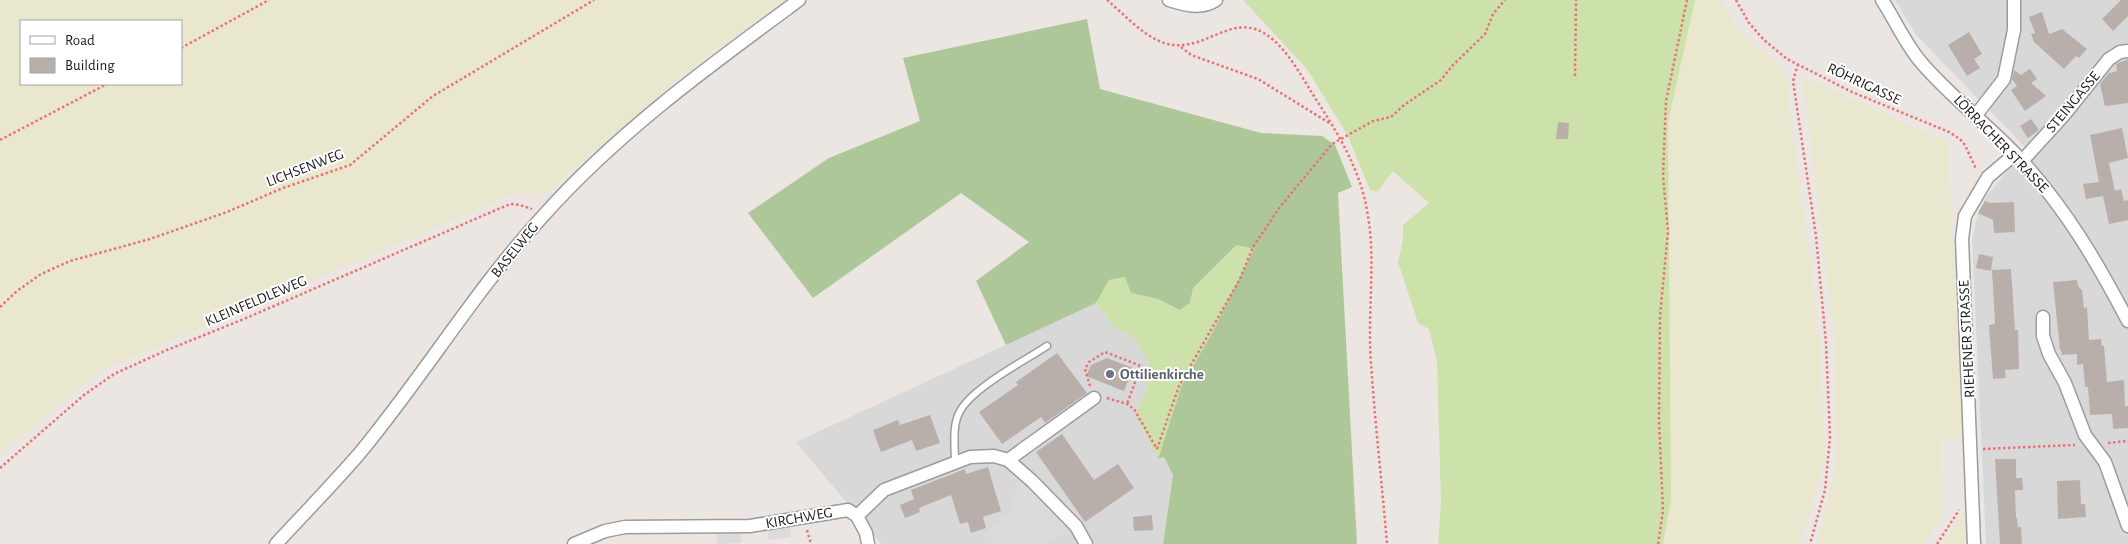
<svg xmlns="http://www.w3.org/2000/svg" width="2128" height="544" viewBox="0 0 2128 544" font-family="'Alegreya Sans',sans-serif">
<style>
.residential{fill:#d9d8d8}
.farmland{fill:#e9e7cd;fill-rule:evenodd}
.grass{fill:#cde2aa}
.forest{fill:#adc799}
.parking{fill:#dbdbdb}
.building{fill:#b8afab}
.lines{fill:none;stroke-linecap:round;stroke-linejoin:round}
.lane-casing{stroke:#9c9c9c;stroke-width:9}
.street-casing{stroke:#9c9c9c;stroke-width:15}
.path{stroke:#ec7176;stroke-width:2.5;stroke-dasharray:2.5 2.5;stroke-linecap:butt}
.lane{stroke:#fff;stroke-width:6}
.street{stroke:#fff;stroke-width:12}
.worship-dot{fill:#6b7280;stroke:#fff;stroke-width:2}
.labels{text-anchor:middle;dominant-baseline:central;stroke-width:4;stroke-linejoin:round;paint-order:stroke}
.street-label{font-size:15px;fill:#1b1b1b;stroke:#fff}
.worship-label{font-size:15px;font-weight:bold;fill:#5b616d;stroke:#fff;text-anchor:start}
</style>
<rect width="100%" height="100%" fill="#ebe6e1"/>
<g class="residential">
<polygon points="1895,0 2128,0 2128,544 1986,544 1972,239 1978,213 1987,195 2027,149 1916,35"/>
<polygon points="1096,303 1115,328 1129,334 1136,341 1149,363 1147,388 1135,414 1159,459 1164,456 1173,475 1163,544 881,544 796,442"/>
</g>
<g class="farmland">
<path d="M0,0H784L686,72L545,194H513L99,371L0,454ZM21,21H181V84H21Z"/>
<polygon points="1695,0 1722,0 1736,30 1784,69 1817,313 1825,457 1800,544 1663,544 1671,499 1668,122"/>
<polygon points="1803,77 1947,142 1963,439 1941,439 1942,516 1924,544 1817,544 1837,459 1835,339"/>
<polygon points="1966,509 1967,544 1944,544"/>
</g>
<g class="grass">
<polygon points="1243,0 1695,0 1668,122 1671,499 1663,544 1438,544 1441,504 1437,362 1429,329 1418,323 1398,262 1403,240 1403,225 1429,203 1393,171 1378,191 1370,190 1348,136 1307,69"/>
<polygon points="1238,245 1255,249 1212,333 1181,387 1158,459 1135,414 1147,388 1149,363 1136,341 1129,334 1115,328 1096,303 1108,280 1125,277 1131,293 1158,299 1180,310 1190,303 1193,288"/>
</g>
<polygon class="forest" points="1087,19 1100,89 1261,133 1322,136 1335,145 1352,187 1338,193 1357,544 1163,544 1173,475 1164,457 1158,459 1181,387 1212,333 1254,249 1237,245 1193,288 1190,303 1180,310 1158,299 1131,293 1125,277 1109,280 1096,303 1006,345 976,281 1029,242 961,193 813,298 748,213 829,158 920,121 903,58"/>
<g class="parking">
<polygon points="1019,478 1046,504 1069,529 1045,544 994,544 984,534 1009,514"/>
<polygon points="790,525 791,537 769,540 767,529"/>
<polygon points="741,531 742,543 717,544 717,532"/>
</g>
<g class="building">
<polygon points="2121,0 2128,0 2128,16 2113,31 2102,19"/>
<polygon points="2042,12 2049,34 2062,29 2087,49 2079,58 2076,56 2064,69 2034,42 2031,34 2035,33 2029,17"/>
<polygon points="1969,32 1982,54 1974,59 1980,68 1967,76 1948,45"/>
<polygon points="2128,59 2128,103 2105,106 2100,84 2109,73 2117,71 2116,64"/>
<polygon points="2030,69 2037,79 2031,83 2046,96 2025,111 2011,90 2017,86 2012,79 2014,70 2021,75"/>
<polygon points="2031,119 2039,130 2028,138 2020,126"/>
<polygon points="1558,122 1569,123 1568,139 1556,139"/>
<polygon points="2122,128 2128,158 2109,163 2115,191 2121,189 2124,201 2128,200 2128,220 2109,224 2103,196 2086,199 2083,184 2099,182 2090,135"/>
<polygon points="1985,201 1991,203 2014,202 2015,232 1994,233 1993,220 1978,213"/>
<polygon points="1979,254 1993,257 1991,271 1976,268"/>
<polygon points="2011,269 2015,330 2018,330 2019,369 2005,370 2006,378 1993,379 1989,325 1995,324 1992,270"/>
<polygon points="2077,280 2078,286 2082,290 2084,308 2087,307 2089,340 2101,339 2102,346 2104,346 2107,382 2124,380 2125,406 2128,406 2128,428 2113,429 2112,414 2090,415 2088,387 2085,387 2083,364 2077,365 2077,354 2062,355 2061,350 2060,350 2053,282"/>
<polygon points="1057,353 1087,393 1045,423 1041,417 1002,444 979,412 1018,385 1016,382"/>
<polygon points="1107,358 1133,368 1124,391 1086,376 1091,365"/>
<polygon points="930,415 940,443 916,451 912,440 881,452 873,430 898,420 900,425"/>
<polygon points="1062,434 1094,480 1118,464 1134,488 1085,522 1036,452"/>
<polygon points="1995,459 2016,459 2016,478 2022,478 2023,490 2015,490 2016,518 2017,518 2018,527 2021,527 2022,544 2000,544"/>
<polygon points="988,467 1001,511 983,517 986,528 971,533 968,522 960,524 951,495 919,508 920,512 905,518 900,505 914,499 911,490 965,469 966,474"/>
<polygon points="2080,480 2081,504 2085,504 2086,517 2058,519 2057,481"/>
<polygon points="1152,515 1153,530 1134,531 1133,517"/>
</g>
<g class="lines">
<g class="lane-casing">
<path id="lane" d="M955,462C955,446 952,428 959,413C970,389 1024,361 1047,346"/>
</g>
<g class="street-casing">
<g id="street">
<path d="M1169,0C1184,5 1201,10 1216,0"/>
<path d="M1882,0C1895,20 1905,43 1920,61C1950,97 1989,125 2021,160C2066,209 2097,262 2128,321"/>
<polyline points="1976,115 2004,79 2014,30 2014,0"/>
<polyline points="2022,161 2064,115 2109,59 2120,52 2128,51"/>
<polyline points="2043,317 2043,336 2049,354 2065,383 2085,435 2105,462 2128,526"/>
<polyline points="1008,460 1094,398"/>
<polyline points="857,516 884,490 970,457 994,456 1008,460 1032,481 1076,526 1086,544"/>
<polyline points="857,516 866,533 868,544"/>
<path d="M276,544C304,514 332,485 359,454C423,377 475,290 543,216C619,131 708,67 799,0"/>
<polyline points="574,544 605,531 625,527 750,526 848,510 857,516"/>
<polyline points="1974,544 1962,239 1965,216 1988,177 2015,154"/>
</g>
</g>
<g class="path">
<path d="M1107,0C1124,14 1143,36 1164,43C1202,55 1229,14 1262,32C1284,44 1299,72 1312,93C1337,132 1361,169 1368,216C1376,264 1367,314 1371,363C1375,423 1382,484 1387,544"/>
<polyline points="1736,0 1749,23 1764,40 1787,59 1852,92 1949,132 1960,139 1965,145 1976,169"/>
<polyline points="1181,47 1191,55 1258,79 1331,124"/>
<polyline points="181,48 269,0"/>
<polyline points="1798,64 1793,81 1816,236 1826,343 1830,437 1825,490 1810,544"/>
<polyline points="1575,76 1576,0"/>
<polyline points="0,140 107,84"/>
<polyline points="0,307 17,291 41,274 70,261 150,239 227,212 283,188 350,165 433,96 594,0"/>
<polyline points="1090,386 1085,369 1089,362 1105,352 1141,366 1127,404"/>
<polyline points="1107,398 1127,404 1134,409 1157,449"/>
<polyline points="2108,443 2128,441"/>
<polyline points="1157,449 1179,386 1240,279 1253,247 1280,207 1332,144 1373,121 1391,117 1404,105 1441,80 1452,66 1485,34 1493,14 1505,0"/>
<polyline points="1983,449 2075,445"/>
<polyline points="0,468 84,395 114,374 167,350 244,319 510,204 520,205 532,209"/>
<polyline points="807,530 811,544"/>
<polyline points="1658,544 1663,511 1659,420 1660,316 1668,231 1663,176 1666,101 1687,0"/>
<polyline points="1937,544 1959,510"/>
</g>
<use href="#lane" class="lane"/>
<use href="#street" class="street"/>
</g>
<circle class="worship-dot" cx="1110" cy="374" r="5"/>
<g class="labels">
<g class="street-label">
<text transform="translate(1864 84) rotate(25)">RÖHRIGASSE</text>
<text transform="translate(2073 102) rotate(-50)">STEINGASSE</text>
<text transform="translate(2001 144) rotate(46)">LÖRRACHER STRASSE</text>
<text transform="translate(305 168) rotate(-21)">LICHSENWEG</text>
<text transform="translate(515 250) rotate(-51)">BASELWEG</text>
<text transform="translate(256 301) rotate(-23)">KLEINFELDLEWEG</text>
<text transform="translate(1967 339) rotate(-93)">RIEHENER STRASSE</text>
<text transform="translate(799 518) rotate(-10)">KIRCHWEG</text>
</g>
<g class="worship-label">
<text x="1120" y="374">Ottilienkirche</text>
</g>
</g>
<rect x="20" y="20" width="162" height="65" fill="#ffffff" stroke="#a4a4a4"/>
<rect x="30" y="36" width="25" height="8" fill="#ffffff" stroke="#a4a4a4"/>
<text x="65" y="45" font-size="15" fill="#1b1b1b">Road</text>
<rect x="30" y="58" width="25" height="15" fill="#b8afab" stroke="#a4a4a4"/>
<text x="65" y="70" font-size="15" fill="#1b1b1b">Building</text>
</svg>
